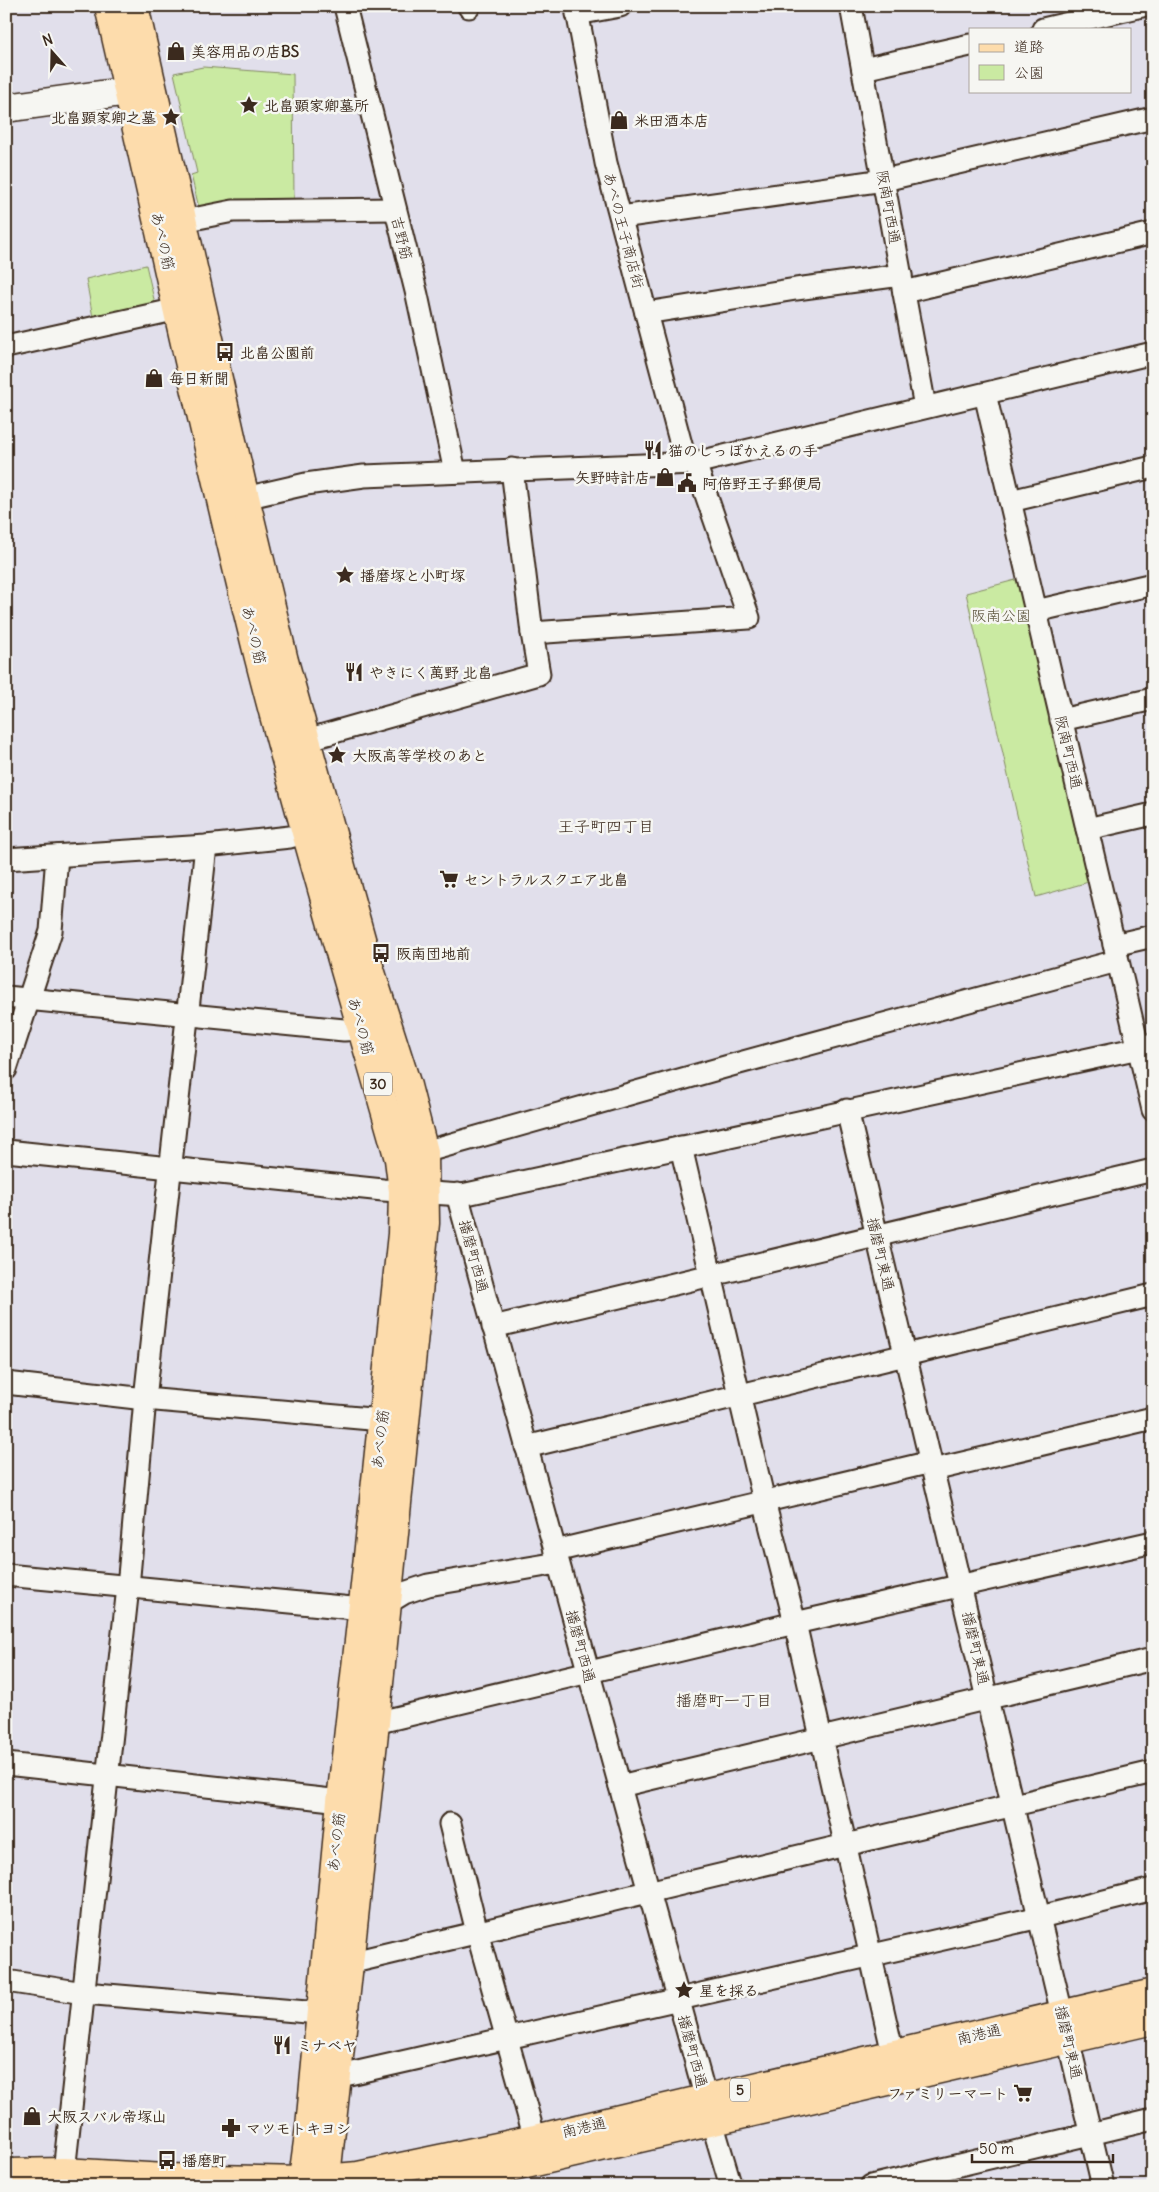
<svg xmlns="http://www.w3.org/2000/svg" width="1159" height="2192" viewBox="0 0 1159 2192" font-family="Delius,'Klee One',sans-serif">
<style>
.green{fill:#caeaa2;stroke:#828a60}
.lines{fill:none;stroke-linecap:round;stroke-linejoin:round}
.street-casing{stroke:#3b2a1e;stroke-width:25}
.secondary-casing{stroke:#3b2a1e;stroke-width:31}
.primary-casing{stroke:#3b2a1e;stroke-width:31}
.street{stroke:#f6f6f2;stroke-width:21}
.secondary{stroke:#f6f6f2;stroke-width:28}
.primary{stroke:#fddcac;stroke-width:28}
.labels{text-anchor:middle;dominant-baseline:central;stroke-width:5;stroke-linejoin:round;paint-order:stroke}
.shield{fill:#f6f6f2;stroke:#73675e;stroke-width:1}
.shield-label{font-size:14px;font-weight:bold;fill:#3b2a1e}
.poi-label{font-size:15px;font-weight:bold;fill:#3b2a1e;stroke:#f6f6f2;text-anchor:start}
.street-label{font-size:15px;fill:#3b2a1e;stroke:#f6f6f2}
.park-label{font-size:15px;fill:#585038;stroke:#f6f6f2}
.neighbourhood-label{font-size:16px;fill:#3b2a1e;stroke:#f6f6f2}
</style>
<rect width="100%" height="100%" fill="#e1dfeb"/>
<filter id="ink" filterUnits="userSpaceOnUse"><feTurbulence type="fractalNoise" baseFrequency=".02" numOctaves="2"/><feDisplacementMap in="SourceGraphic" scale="10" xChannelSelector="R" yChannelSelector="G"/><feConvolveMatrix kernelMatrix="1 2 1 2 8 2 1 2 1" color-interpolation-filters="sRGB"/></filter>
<g filter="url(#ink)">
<g class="green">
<polygon points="203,67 293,74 294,203 199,208 191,175 197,173 174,73"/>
<polygon points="146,265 156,308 94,323 86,279"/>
<polygon points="1023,578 1092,881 1036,897 966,593"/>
</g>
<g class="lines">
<g class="street-casing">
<g id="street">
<polyline points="345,6 417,295 455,472"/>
<polyline points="851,6 925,407"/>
<polyline points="469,7 469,6"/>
<polyline points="577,14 620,6"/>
<polyline points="1043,29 1142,6"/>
<polyline points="863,69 970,45"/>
<polyline points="621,217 884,180 1153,118"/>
<polyline points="183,221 233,211 395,209"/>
<polyline points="904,292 1153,233"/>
<polyline points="646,313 796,289 901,275"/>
<polyline points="6,347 178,309"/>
<polyline points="985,394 1153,1110"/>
<polyline points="232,501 306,484 364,476 695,463 1153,353"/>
<polyline points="1010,501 1153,467"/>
<polyline points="1036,611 1153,584"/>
<polyline points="532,633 749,618 695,463 683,452 606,163 576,6"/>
<polyline points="1061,720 1153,699"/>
<polyline points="306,740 539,674 532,633 512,469"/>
<polyline points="1087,829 1153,814"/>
<polyline points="6,859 206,846 290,837 319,829"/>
<polyline points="1114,945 1153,936"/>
<polyline points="6,997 344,1030 362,1029"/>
<polyline points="6,1069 51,931 57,856"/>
<polyline points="847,1110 1103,2186"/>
<polyline points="681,1147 764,1501 795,1623 893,2054"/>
<polyline points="6,1151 383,1190 462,1195 1153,1045"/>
<polyline points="424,1152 732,1065 1117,961"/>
<polyline points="457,1194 706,2099"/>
<polyline points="493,1327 1153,1170"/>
<polyline points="6,1383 145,1399 382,1420"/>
<polyline points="526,1447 1153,1295"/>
<polyline points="933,1470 1153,1418"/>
<polyline points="555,1551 931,1462"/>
<polyline points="6,1575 363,1609 386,1604 404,1593 428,1585 558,1563"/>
<polyline points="375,1723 795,1623 1153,1542"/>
<polyline points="6,1764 341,1801"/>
<polyline points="620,1786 1153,1659"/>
<polyline points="450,1824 477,1932 535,2139"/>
<polyline points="349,1963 1153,1772"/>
<polyline points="6,1981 84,1993 319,2013"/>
<polyline points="336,2077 1040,1917 1153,1889"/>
<polyline points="712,2122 731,2186"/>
<polyline points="64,2172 128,1587 145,1399 206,846"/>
<polyline points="871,2186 1153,2119"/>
</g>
</g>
<g class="secondary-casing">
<polyline id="secondary" points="6,108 151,88"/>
</g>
<g class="primary-casing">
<g id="primary">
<path d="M109,6C159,223 205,442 259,658C302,826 352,992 399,1159L403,1191L402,1234L361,1623L341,1801L310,2127L302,2186"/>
<polyline points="134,6 241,481 284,661 366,957 407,1086 424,1152 425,1223 375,1723 325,2186"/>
<polyline points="6,2173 64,2172 165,2178 302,2181 358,2176 535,2139 1153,1993"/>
<polyline points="431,2186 1153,2020"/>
</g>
</g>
<use href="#street" class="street"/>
<use href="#secondary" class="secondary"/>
<use href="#primary" class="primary"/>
</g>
</g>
<defs>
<g id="shop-bare" transform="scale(1.5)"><path d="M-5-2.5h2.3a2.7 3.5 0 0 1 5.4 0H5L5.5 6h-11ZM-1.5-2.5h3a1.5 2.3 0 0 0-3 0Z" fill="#3b2a1e" stroke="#f6f6f2" stroke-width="2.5" paint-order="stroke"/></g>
<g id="sight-bare" transform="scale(1.5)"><path d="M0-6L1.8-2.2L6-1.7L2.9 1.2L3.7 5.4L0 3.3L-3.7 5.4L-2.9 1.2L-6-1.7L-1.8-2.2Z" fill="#3b2a1e" stroke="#f6f6f2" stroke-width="2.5" paint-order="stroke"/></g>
<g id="bus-bare" transform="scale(1.5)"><path d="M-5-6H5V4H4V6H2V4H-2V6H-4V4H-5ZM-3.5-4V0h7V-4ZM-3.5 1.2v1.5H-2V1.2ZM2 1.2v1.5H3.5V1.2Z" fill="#3b2a1e" stroke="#f6f6f2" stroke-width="2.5" paint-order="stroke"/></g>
<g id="restaurant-bare" transform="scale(1.5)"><path d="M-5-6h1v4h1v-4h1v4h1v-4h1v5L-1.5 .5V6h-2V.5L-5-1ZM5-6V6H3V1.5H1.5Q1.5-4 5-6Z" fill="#3b2a1e" stroke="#f6f6f2" stroke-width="2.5" paint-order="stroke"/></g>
<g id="civic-bare" transform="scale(1.5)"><path d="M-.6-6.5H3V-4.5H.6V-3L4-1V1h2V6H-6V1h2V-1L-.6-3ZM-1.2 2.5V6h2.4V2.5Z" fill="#3b2a1e" stroke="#f6f6f2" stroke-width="2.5" paint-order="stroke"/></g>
<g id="supermarket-bare" transform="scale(1.5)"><path d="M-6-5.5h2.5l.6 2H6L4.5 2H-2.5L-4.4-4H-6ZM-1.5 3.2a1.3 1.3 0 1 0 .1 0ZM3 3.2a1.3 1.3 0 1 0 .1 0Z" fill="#3b2a1e" stroke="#f6f6f2" stroke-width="2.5" paint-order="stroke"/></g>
<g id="pharmacy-bare" transform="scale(1.5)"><path d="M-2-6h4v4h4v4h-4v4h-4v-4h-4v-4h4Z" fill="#3b2a1e" stroke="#f6f6f2" stroke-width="2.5" paint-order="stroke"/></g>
</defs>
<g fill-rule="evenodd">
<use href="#shop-bare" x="176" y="51"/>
<use href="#sight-bare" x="249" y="105"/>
<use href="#sight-bare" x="171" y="117"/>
<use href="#shop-bare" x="619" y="120"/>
<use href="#bus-bare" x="225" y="352"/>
<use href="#shop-bare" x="154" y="378"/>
<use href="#restaurant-bare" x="653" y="450"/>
<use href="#shop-bare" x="665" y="477"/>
<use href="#civic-bare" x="687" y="483"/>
<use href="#sight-bare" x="345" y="575"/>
<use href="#restaurant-bare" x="354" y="672"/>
<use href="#sight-bare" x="337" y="755"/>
<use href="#supermarket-bare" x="449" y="879"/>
<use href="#bus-bare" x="381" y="953"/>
<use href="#sight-bare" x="684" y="1990"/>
<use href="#restaurant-bare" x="282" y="2045"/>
<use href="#supermarket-bare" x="1023" y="2093"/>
<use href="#shop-bare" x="32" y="2116"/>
<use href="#pharmacy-bare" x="231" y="2128"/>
<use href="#bus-bare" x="167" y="2160"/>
</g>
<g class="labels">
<g class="shield">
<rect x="364" y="1072.5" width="28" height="23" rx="4"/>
<rect x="730" y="2078.5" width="20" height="23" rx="4"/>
</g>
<g class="shield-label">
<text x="378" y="1084">30</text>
<text x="740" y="2090">5</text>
</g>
<g class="poi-label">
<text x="191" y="51">美容用品の店BS</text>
<text x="264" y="105">北畠顕家卿墓所</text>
<text x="156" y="117" text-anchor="end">北畠顕家卿之墓</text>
<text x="634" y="120">米田酒本店</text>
<text x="240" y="352">北畠公園前</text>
<text x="169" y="378">毎日新聞</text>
<text x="668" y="450">猫のしっぽかえるの手</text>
<text x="650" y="477" text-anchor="end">矢野時計店</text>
<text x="702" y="483">阿倍野王子郵便局</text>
<text x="360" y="575">播磨塚と小町塚</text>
<text x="369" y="672">やきにく萬野 北畠</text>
<text x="352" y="755">大阪高等学校のあと</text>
<text x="464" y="879">セントラルスクエア北畠</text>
<text x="396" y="953">阪南団地前</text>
<text x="699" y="1990">星を採る</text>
<text x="297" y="2045">ミナベヤ</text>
<text x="1008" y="2093" text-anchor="end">ファミリーマート</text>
<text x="47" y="2116">大阪スバル帝塚山</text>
<text x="246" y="2128">マツモトキヨシ</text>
<text x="182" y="2160">播磨町</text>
</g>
<g class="street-label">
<text transform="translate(889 207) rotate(80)">阪南町西通</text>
<text transform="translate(624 230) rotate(75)">あべの王子商店街</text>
<text transform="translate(402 238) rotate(76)">吉野筋</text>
<text transform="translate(163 241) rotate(77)">あべの筋</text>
<text transform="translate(254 635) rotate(76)">あべの筋</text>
<text transform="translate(1069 752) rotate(77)">阪南町西通</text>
<text transform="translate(361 1026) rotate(74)">あべの筋</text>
<text transform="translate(881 1254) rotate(77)">播磨町東通</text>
<text transform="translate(474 1256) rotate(75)">播磨町西通</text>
<text transform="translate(380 1439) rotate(-84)">あべの筋</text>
<text transform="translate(581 1646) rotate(75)">播磨町西通</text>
<text transform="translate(976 1648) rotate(77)">播磨町東通</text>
<text transform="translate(336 1842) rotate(-84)">あべの筋</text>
<text transform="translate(979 2034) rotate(-13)">南港通</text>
<text transform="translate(1069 2042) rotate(77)">播磨町東通</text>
<text transform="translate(693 2051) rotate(75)">播磨町西通</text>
<text transform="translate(584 2127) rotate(-13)">南港通</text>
</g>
<g class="park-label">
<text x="1001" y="615">阪南公園</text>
</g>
<g class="neighbourhood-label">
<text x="606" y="826">王子町四丁目</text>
<text x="724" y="1700">播磨町一丁目</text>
</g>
</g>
<rect width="1159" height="2192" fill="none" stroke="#f6f6f2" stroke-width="25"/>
<rect x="12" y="12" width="1134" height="2167" fill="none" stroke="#3b2a1e" stroke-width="2" filter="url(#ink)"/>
<rect x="969" y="28" width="162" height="65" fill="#f6f6f2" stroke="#aba49d"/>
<rect x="979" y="44" width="25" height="8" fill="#fddcac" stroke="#aba49d"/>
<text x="1014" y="52" font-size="15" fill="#3b2a1e">道路</text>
<rect x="979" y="65" width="25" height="15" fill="#caeaa2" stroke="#aba49d"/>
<text x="1014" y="78" font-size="15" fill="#3b2a1e">公園</text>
<g transform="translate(52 52) rotate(340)" stroke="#f6f6f2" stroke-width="4" paint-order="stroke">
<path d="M0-4L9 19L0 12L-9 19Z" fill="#3b2a1e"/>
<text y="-8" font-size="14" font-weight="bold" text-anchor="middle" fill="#3b2a1e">N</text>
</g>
<path d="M972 2154v8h141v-8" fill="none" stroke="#3b2a1e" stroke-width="2.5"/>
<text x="979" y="2154" font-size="15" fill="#3b2a1e" stroke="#f6f6f2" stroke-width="4" paint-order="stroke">50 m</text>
</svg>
